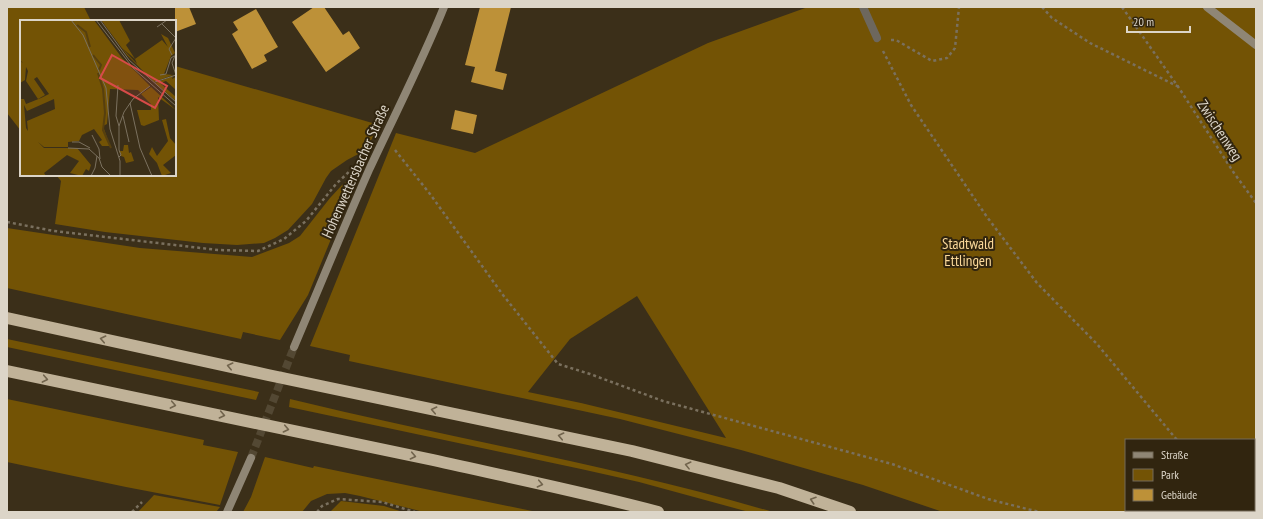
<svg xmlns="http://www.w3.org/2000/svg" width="1263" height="519" viewBox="0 0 1263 519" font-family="'PT Sans Narrow',sans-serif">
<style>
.green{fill:#735305;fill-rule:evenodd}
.building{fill:#bd9138}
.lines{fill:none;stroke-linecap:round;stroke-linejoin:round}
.secondary-tunnel{stroke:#534833;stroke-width:8;stroke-dasharray:8 4;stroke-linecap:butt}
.path{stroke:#7a705e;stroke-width:2.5;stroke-dasharray:3 3;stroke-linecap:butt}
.street{stroke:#6d675d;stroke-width:8}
.secondary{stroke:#8f8675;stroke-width:8}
.highway{stroke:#c0b298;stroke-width:12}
.oneway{stroke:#71644d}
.labels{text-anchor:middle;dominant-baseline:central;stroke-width:4;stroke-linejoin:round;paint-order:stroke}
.street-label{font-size:15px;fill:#dcd5c8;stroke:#31250f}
.park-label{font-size:15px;fill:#fbd99a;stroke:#31250f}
.inset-river{fill:none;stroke:#563f0f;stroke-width:2}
.inset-road{fill:none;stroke:#7b715f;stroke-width:1}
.view{fill:#d74b48;fill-opacity:0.15;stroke:#d74b48;stroke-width:2}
.inset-edge{fill:none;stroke:#dcd5c8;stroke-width:2}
</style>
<rect width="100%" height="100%" fill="#3b2f19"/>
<g class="green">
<polygon points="7,7 84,7 91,21 21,21 21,131 7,113"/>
<path d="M808,7H1256V512H943L863,485L741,450L620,419L349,361L350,355L310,346L396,133L475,153L708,43ZM637,296L726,438L581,403L528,392L570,339ZM1126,440H1254V510H1126Z"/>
<polygon points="175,66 369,122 379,125 366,150 347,160 331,171 326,178 312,204 288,230 275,238 264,243 237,245 203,243 105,232 55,224 61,181 56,175 175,175"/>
<polygon points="348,181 352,185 352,188 308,295 280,340 243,332 241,339 7,288 7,228 140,248 252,257 289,243 300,236 330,198 343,184"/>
<polygon points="7,339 259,392 256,400 7,347"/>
<polygon points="7,399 204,440 203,445 238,452 220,505 126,487 7,462"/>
<path d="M290,399C451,438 614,466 773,512H749L639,482L581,469L289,407Z"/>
<polygon points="265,457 313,468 314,466 537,512 424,512 360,496 345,493 327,494 311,501 302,512 243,512 251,497"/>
<polygon points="154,495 220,507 216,512 138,512"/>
<polygon points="341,501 384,506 403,512 330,512"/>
</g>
<g class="building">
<polygon points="175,7 189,7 196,24 175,32"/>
<polygon points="314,7 324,7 343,35 349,31 360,48 326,72 292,22"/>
<polygon points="480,7 511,7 495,71 507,74 503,90 471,82 475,67 465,65"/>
<polygon points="256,9 278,47 264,55 267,61 252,69 232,34 238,30 233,22"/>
<polygon points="455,110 477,115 473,134 451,129"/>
</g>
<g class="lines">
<polyline class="secondary-tunnel" points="251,458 294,347"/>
<g class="path">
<polyline points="1042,7 1052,18 1090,43 1179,87"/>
<polyline points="1122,7 1179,88 1234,173 1256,203"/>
<polyline points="891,40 896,40 932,61 947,58 955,48 959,7"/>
<polyline points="883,51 911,105 987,217 1037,283 1097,344 1177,440"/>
<polyline points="395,150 430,194 503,295 558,364 590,374 663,401 892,464 988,499 1039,512"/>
<polyline points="7,222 54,231 218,250 258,251 284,239 306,221 336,184 352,169 354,170"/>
<polyline points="1235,510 1237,512"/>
<polyline points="132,512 142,502"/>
<polyline points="317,512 322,506 338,499 382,502 415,512"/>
</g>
<polyline class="street" points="863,7 877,38"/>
<g class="secondary">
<polyline points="1207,7 1256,45"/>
<path d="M294,347C319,288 343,229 369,170C394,116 422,62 444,7"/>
<polyline points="227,512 251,458"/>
</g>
<g class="highway">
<polyline points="7,318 268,375 632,451 779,488 850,512"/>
<path d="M7,371C149,400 291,429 433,460C508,477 583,492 658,512"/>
</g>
</g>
<defs><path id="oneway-chevron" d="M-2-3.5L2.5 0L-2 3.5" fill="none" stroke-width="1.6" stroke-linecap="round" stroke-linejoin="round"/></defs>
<g class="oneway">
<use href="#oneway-chevron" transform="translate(103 339) rotate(-168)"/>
<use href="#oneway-chevron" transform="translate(230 366) rotate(-167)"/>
<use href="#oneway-chevron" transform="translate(45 379) rotate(11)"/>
<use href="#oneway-chevron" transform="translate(173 405) rotate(11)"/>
<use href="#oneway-chevron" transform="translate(434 410) rotate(-168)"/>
<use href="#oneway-chevron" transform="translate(222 415) rotate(12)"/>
<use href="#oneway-chevron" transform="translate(286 429) rotate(12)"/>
<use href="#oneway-chevron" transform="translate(561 436) rotate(-168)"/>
<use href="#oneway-chevron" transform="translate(413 456) rotate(12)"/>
<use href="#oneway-chevron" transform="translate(688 465) rotate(-166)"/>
<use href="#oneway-chevron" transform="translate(540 484) rotate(12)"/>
<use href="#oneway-chevron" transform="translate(813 500) rotate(-162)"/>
</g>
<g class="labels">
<g class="street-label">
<text transform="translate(1220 130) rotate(57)">Zwischenweg</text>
<text transform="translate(355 171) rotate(-66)">Hohenwettersbacher Straße</text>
</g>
<g class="park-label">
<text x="968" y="243">Stadtwald<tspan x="968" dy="17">Ettlingen</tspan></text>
</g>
</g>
<g transform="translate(20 20)">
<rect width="156" height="156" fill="#3b2f19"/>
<path d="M0,0H74L102,38L130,66L121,73L118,70L90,69L87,104L83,106L90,126H82L79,122L82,120L74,109L62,115L59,121L48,122V127H24L18,122L24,128H57L71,145L69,151L66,149L62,156L50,153L59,141L47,135L24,153L26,156H0V79H4L6,84L21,78L29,74L17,57L14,59L25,75L18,79L6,61L8,51L6,47L5,60L0,63V41L3,43L0,40ZM34,79L35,89L7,101L8,111L16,119L8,111L6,108L4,85L7,91ZM81,0H99L110,21L106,25L115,39L102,28L117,44L115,39L142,20L148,27L141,14L148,18L155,33L151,36L144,54L153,55L134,62L107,35ZM153,56L152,59L156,57V70L146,61L140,63L156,77V81L135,63ZM131,67L156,90L138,77L139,100L124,106L121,105L117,90H131V84L121,74ZM146,99L150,118L156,125V135L143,145L151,153L142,156L137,143L129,134L132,127L137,136L148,121L142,100ZM104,125H108L109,133L111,132L114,141L106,143L104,137L101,136L99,131H103Z" fill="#735305" fill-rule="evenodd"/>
<path class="inset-river" d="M57,5L66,12L70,27M73,35L81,45L79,50M78,53L83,69L85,93L83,110L91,128"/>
<path class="inset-road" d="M51,0L63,15L86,68L90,109L100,141V156M76,0L113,48L156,86M80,0L109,40L156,82M142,4L156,18M137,7L147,0M152,35L149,29L156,18M140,55L146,54L151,38L154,36M156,55L152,43L156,33M135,62L156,55M98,65L96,96L99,106M110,83L120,128L132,156M103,96L109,122M72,115L79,129L80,139M52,122H59L70,128M48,128L69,129L79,138L82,147L91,156M99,137L101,135L99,130V106L104,92L113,79L130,66M71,156L75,148L77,136"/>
<path class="view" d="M92,35L147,66L135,88L80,58Z"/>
<rect width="156" height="156" class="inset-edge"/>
</g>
<rect width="1263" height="519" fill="none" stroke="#dcd5c8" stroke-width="16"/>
<rect x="1125" y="439" width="130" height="72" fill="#31250f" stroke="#756b59"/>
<rect x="1133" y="452" width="20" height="6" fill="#8f8675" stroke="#756b59"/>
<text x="1161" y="459" font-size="12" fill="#dcd5c8">Straße</text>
<rect x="1133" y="469" width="20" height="12" fill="#735305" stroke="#756b59"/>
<text x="1161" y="479" font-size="12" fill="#dcd5c8">Park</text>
<rect x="1133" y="489" width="20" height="12" fill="#bd9138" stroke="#756b59"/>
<text x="1161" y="499" font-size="12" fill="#dcd5c8">Gebäude</text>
<path d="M1127 26v6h63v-6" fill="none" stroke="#dcd5c8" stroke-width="2"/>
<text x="1133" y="26" font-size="12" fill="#dcd5c8" stroke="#31250f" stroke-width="3" paint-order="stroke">20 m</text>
</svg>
